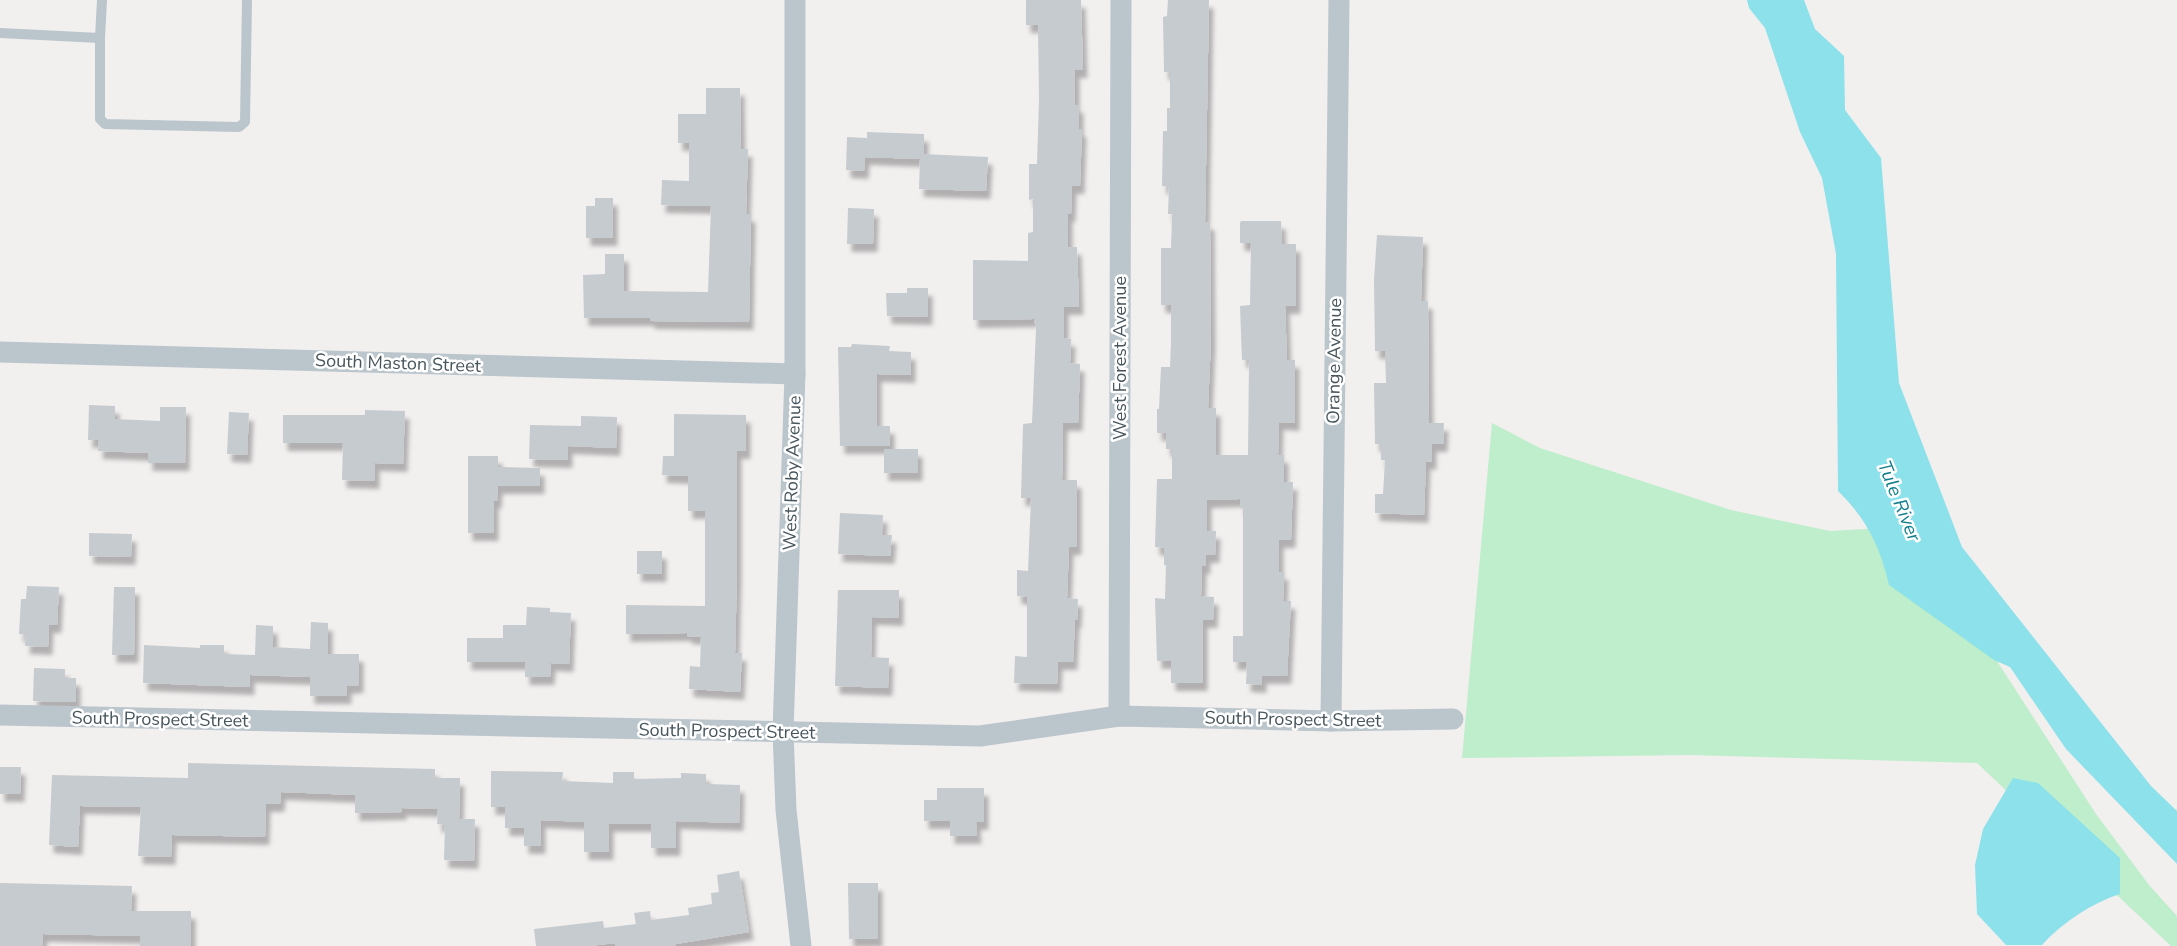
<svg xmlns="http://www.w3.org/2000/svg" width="2177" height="946" viewBox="0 0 2177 946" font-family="'Nunito Sans',sans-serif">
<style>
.green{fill:#beeecb}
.water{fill:#8ce1ea}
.building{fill:#c6cbcf;filter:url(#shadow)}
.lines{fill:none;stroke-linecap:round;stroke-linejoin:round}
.service{stroke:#bbc5cc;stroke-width:10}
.minor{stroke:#bbc5cc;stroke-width:21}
.labels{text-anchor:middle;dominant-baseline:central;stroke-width:5;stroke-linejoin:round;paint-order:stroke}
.street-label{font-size:18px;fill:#47555c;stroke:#fff}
.water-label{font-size:19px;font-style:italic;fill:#0f7e8a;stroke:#fff}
</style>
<defs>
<filter id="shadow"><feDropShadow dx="4.5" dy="8" stdDeviation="2" flood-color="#0004"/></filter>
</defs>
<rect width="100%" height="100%" fill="#f2efef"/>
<polygon class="green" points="1492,423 1540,448 1731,510 1830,531 1883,528 1971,621 2096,814 2149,885 2177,916 2177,946 2171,946 1977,763 1689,755 1462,758"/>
<g class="water">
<path d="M1747,0H1804L1815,29L1844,56L1845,110L1881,158L1899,383L1962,547L2151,786L2177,811V864L2066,749L2010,667L1994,660L1889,585C1880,546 1866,518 1838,491L1836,254L1822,178L1800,132L1765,28L1749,8Z"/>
<path d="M2013,778L2038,783L2120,858V894C2090,904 2063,922 2042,945H2006L1977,914L1975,865L1983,829Z"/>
</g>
<g class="building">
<polygon points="1026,0 1081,0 1083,70 1075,70 1075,105 1079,105 1079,129 1082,129 1080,186 1072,186 1071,214 1068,214 1068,247 1077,247 1079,307 1064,307 1064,338 1071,339 1070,363 1080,364 1078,423 1063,423 1062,480 1077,480 1077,547 1069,547 1067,598 1078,599 1077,620 1075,620 1073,662 1058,662 1057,684 1014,683 1015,656 1027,657 1027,597 1017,596 1017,570 1028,571 1031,498 1021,498 1023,424 1032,423 1036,329 1034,319 973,320 973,260 1028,261 1028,233 1033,232 1033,199 1029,200 1029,164 1037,164 1039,99 1038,25 1026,25"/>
<polygon points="1168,0 1209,0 1205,222 1210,222 1211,340 1208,408 1216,408 1216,455 1248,455 1249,360 1242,360 1240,306 1250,305 1251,243 1240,243 1240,223 1241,221 1281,221 1282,244 1296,244 1296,306 1285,306 1287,360 1295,360 1295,423 1279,422 1278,455 1284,455 1284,482 1293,482 1291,540 1279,540 1279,572 1284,572 1283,601 1291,601 1287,676 1262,676 1262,685 1246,684 1247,662 1233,662 1233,636 1243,636 1243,508 1240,508 1240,499 1207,500 1207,531 1216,531 1215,555 1206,555 1206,566 1202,566 1201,596 1214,597 1213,620 1203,620 1203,683 1171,683 1171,661 1157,661 1155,598 1165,599 1166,565 1164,565 1164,548 1155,547 1157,479 1172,479 1172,449 1166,449 1166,433 1157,433 1157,409 1159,409 1161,367 1170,367 1171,342 1171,305 1161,305 1161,248 1171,248 1172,214 1168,214 1169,186 1162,186 1163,131 1167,131 1167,108 1170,108 1170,72 1164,72 1163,17 1167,16"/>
<polygon points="706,88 740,88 741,149 748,149 746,214 751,214 749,322 650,321 650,318 584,318 583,275 605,274 605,254 624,254 624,291 708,292 711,206 661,205 662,180 689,181 689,143 678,143 678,114 706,114"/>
<polygon points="867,132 924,134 924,154 988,157 986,191 919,189 920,159 865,157 864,171 846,170 847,137 867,138"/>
<polygon points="595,198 613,198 613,238 586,238 586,206 595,206"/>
<polygon points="848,208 874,209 873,244 847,244"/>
<polygon points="1377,235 1423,237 1421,301 1428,301 1429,423 1444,423 1443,444 1432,444 1432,462 1426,461 1424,515 1375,513 1375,494 1383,494 1385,460 1381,460 1381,444 1375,444 1374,383 1386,383 1385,351 1375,351 1374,280"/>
<polygon points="907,288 928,288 928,317 887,316 886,293 907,293"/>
<polygon points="852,344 890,346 889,351 911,352 911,375 877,374 877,426 890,426 890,446 840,446 838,347 851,347"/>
<polygon points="89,405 115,406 115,419 160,421 160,407 186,407 185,463 148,463 148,453 98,451 99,440 88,440"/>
<polygon points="365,410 405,411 403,464 375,463 375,481 342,480 343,443 283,443 283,415 365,415"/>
<polygon points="229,412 249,413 247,455 227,454"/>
<polygon points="674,414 746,415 746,451 737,451 737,575 735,653 742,653 740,692 689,689 690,666 700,667 701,637 687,636 687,633 626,634 626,605 705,606 705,511 688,511 688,476 662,475 663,456 674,456"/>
<polygon points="581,416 617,417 616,448 568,446 568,460 529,459 530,425 581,426"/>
<rect x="884" y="449" width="34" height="24"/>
<polygon points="468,456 498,456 498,467 540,468 540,486 498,486 497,501 494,500 494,533 468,533"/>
<polygon points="840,513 883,515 882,535 892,535 890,556 838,554"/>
<polygon points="89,533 132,534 131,557 89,556"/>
<rect x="637" y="551" width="25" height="23"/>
<polygon points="27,586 59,587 57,625 49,625 48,647 25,646 26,635 19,634 21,599 26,599"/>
<polygon points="114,587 135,587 134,655 112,655"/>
<polygon points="838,590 899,590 899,618 872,617 871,657 889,658 888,688 835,686"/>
<polygon points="527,607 550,608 550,612 571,613 569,664 551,663 550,677 525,677 525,662 467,662 467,638 503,638 503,625 526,625"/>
<polygon points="311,622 328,623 328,654 359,654 359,685 347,686 347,696 310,696 310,677 250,675 250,687 143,683 144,645 200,648 200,645 224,645 224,654 255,655 256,625 273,626 273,647 310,649"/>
<polygon points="34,668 65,669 65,678 76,678 76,702 33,701"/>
<polygon points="188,763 435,769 435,778 460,778 459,819 475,819 474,861 444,860 445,825 437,824 438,809 402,808 402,812 355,813 355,795 281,792 280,804 266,804 265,837 172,835 171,857 138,856 141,807 80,806 78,847 49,845 52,775 188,778"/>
<polygon points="0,767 21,767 20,794 0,794"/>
<polygon points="491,771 563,772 562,781 613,783 613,772 634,772 634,779 681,778 681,773 706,774 706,784 740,785 739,823 676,821 676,848 651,848 651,824 609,824 609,852 584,852 584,822 541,820 541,846 524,846 524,828 505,828 505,807 491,807"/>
<polygon points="937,788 984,788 984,822 976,822 977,836 950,836 950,821 924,821 924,800 937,800"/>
<polygon points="739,871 749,932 676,944 676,946 615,946 615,943 590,946 536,946 534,929 603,921 604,928 636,924 634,913 650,911 651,920 689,915 688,908 712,904 711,893 719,892 717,875"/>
<polygon points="0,883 132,886 131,911 191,911 191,946 140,946 140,936 43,934 42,946 0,946"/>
<polygon points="848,883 878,883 878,939 849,939"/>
</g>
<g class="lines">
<g class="service">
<polyline points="0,33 100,38 102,0"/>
<polyline points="100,38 100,119 105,124 239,127 245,122 247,0"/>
</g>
<g class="minor">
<polyline points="795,0 795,374 783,732 786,810 801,946"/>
<polyline points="0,352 795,374"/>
<polyline points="0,715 980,736 1119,716 1331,721 1453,719"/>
<polyline points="1119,716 1121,0"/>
<polyline points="1331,721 1339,0"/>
</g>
</g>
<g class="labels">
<g class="street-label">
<text transform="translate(1120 358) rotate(-90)">West Forest Avenue</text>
<text transform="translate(1334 361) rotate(-89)">Orange Avenue</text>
<text transform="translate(398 363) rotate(2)">South Maston Street</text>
<text transform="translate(792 473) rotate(-88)">West Roby Avenue</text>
<text transform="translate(160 719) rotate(1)">South Prospect Street</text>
<text transform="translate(1293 719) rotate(1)">South Prospect Street</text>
<text transform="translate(727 731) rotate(1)">South Prospect Street</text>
</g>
<g class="water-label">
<text transform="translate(1899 501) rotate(68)">Tule River</text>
</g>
</g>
</svg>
